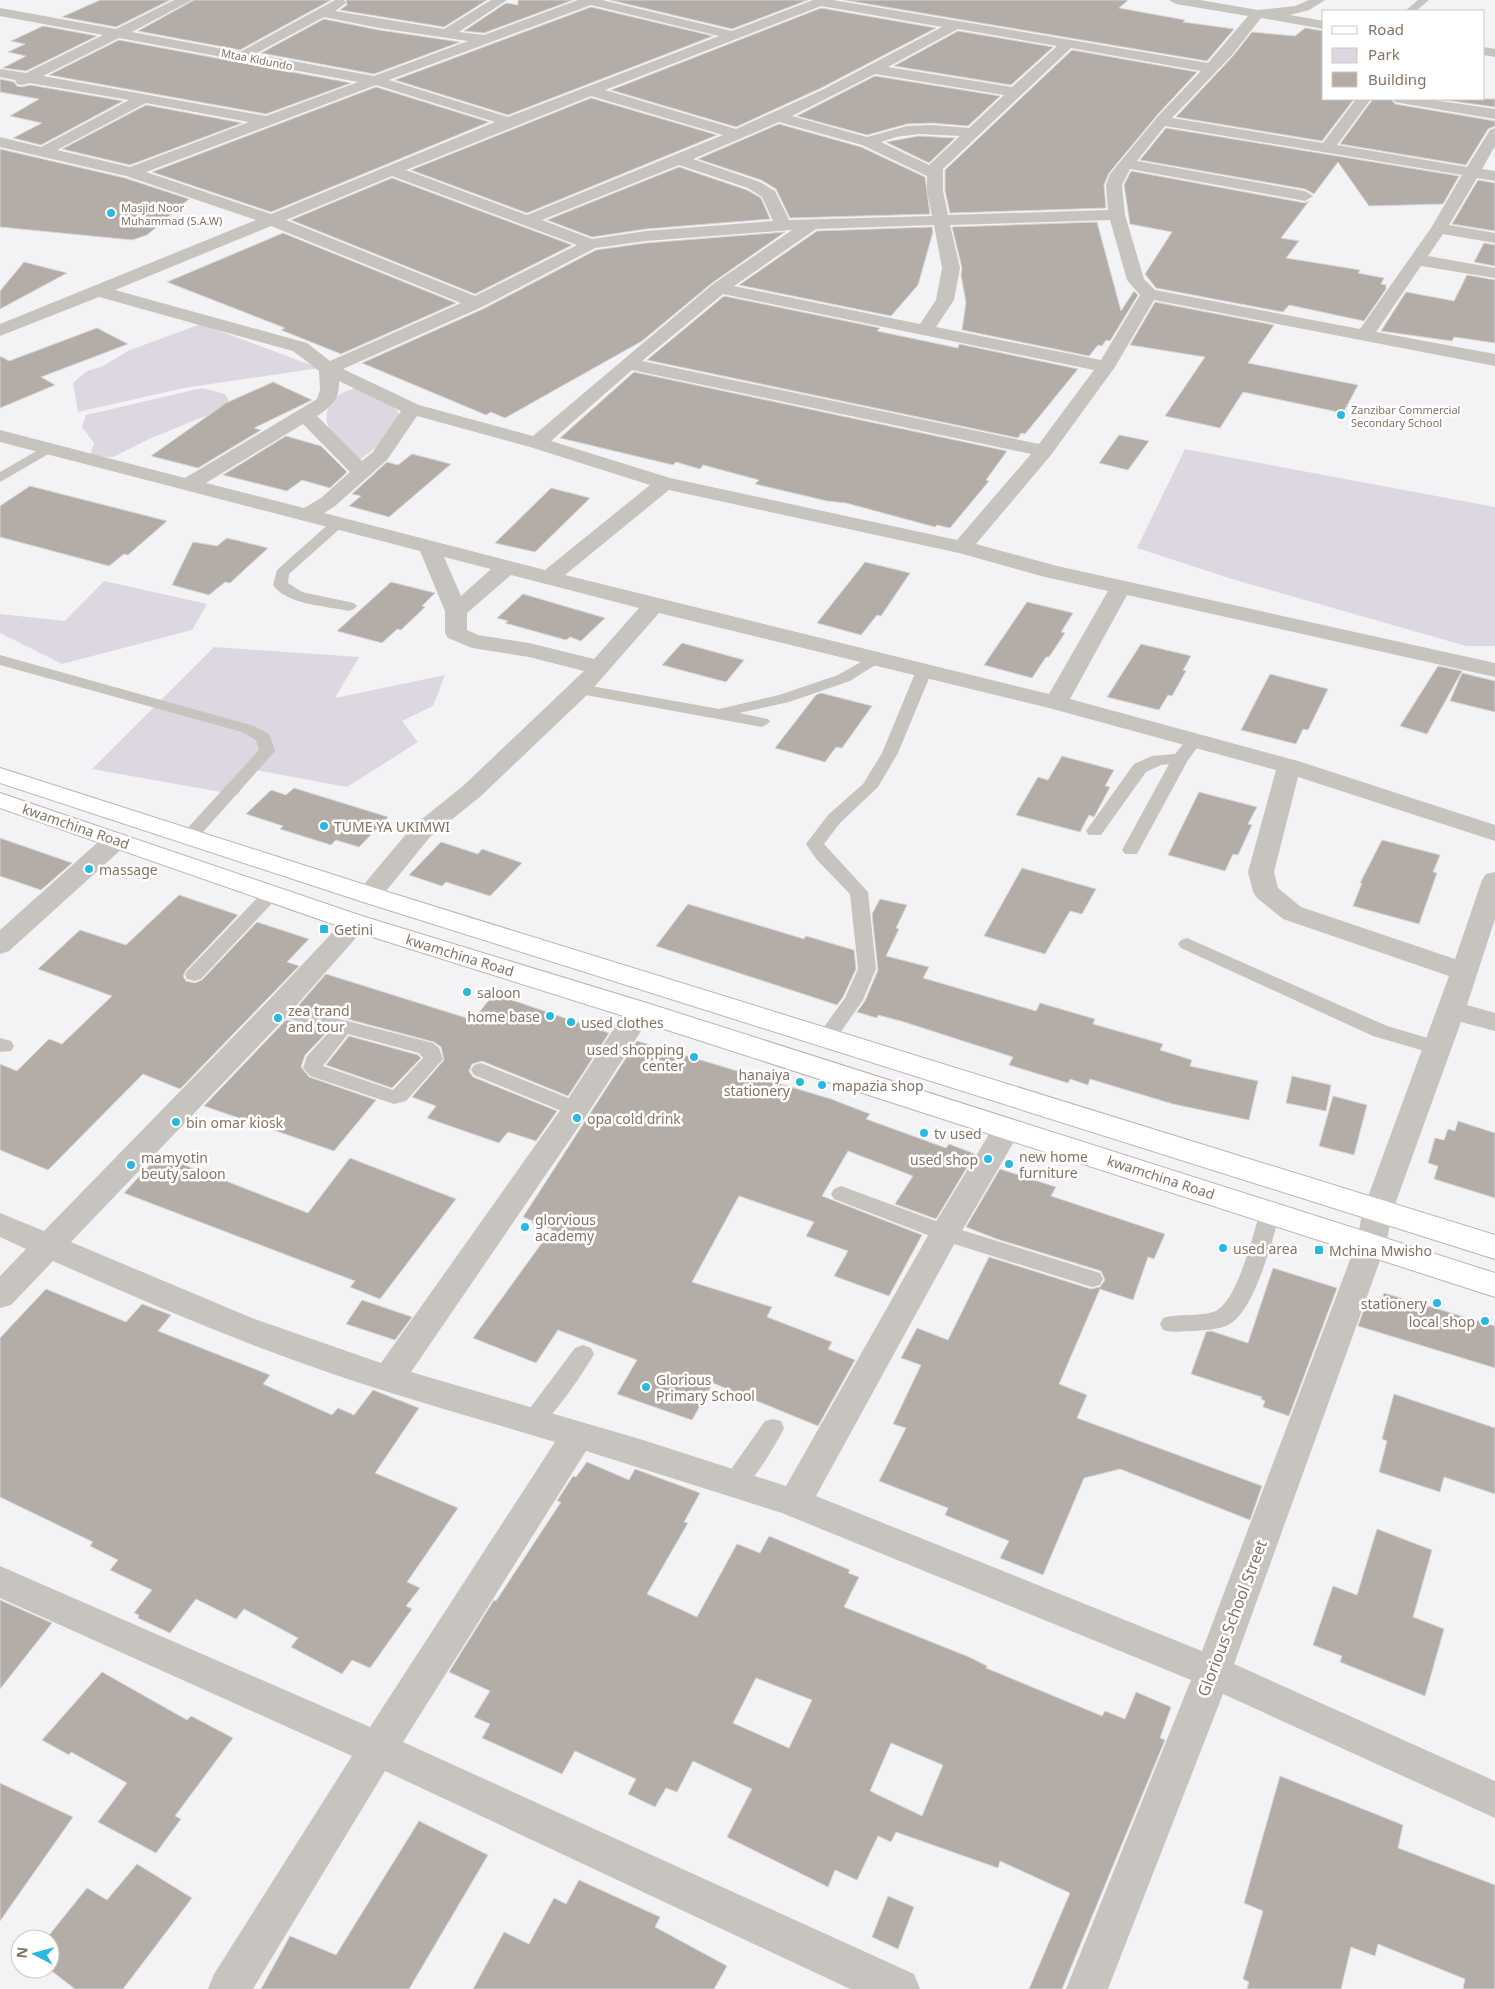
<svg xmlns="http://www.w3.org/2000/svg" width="1495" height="1989" viewBox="0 0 1495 1989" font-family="'Noto Sans',sans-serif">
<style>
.green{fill:#dcd7e0}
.building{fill:#b4aca6;stroke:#d6d6d8;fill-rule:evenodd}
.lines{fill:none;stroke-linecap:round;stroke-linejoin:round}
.secondary-casing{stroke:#bab4af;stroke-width:2}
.lane{fill:#c7c3bf;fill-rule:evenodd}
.street{fill:#c7c3bf;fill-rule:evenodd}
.secondary{fill:#fff;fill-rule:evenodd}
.poi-dot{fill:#27b9e2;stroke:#fff;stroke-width:2}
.labels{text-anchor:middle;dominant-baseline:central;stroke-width:5;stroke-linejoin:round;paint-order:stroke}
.far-street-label{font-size:11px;fill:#847365;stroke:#fff}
.far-poi-label{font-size:11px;fill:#847365;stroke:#fff;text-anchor:start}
.street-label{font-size:14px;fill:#847365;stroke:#fff}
.poi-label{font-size:14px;fill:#847365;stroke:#fff;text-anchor:start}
.near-street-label{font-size:16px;fill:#847365;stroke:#fff}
</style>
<rect width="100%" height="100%" fill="#f3f3f6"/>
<g class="green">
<polygon points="201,324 319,368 184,388 78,412 73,383 87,371 101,367 130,350"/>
<polygon points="202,388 225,394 230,403 225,408 149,439 113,457 90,456 94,443 82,427 86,415"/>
<path d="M357,388L394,406L399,413L388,438L358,461C345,447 318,428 329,407C336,394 344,391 357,388Z"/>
<polygon points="1185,449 1495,507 1495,646 1466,646 1232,579 1137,548"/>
<polygon points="104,581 207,604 192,630 62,664 0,633 0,614 65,621"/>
<polygon points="214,647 359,657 335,698 445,675 433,706 402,721 418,742 347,787 250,769 238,795 92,769"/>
</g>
<g class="building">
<polygon points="100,0 170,0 116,27 62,17"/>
<polygon points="194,0 331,0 240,50 138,31"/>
<polygon points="346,0 487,0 444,27 340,10 347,5"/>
<polygon points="518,0 573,0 484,33 464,31 506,3 518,5"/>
<polygon points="610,0 808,0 732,29"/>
<polygon points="844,0 1128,0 1119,8 1185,20 1183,22 1234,29 1207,61"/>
<polygon points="591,7 713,36 508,115 395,80"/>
<polygon points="821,8 936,28 821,88 736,127 611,90"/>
<polygon points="324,19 379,30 460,42 374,74 261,53"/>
<polygon points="43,26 97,36 26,71 3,68 26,56 8,52 25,44 11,41"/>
<polygon points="1305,28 1324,31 1324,99 1354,99 1322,141 1176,117 1233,56 1252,32 1295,36"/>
<polygon points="958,31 1053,47 1011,85 894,66"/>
<polygon points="119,40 351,83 266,114 49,75"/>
<polygon points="1072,50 1197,72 1158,114 1109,173 1104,185 1106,208 950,213 945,191 945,170"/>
<polygon points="875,76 1000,96 968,126 932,123 907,124 867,135 797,116"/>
<polygon points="0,79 14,82 17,86 22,87 30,85 123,101 41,145 13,138 42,123 10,116 39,99 0,92"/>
<polygon points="376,87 489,122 271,212 152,172"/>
<polygon points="591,98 717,135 527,213 411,170"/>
<polygon points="1373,99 1391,99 1395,104 1495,121 1495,126 1488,129 1466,165 1340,144"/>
<polygon points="1438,99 1495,99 1495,107"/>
<polygon points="146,105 242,123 130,165 62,149"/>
<polygon points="779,124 861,147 925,177 930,214 790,218 776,189 761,180 698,159"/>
<polygon points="1166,128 1459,176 1443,204 1369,206 1338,162 1314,194 1305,189 1140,160"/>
<polygon points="919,136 955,138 929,163 886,142"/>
<polygon points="0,149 125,178 189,199 147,235 132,240 0,227"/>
<polygon points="679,167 747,190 761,198 770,219 646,229 592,237 547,220"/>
<polygon points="1131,171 1305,203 1309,201 1281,238 1299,241 1286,258 1360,270 1358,273 1384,278 1381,284 1386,285 1386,289 1364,321 1289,305 1283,312 1156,288 1145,274 1172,232 1130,224 1124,185"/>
<polygon points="392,178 572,245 475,294 291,220"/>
<polygon points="1478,180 1495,183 1495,231 1452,224"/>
<polygon points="1097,222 1121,311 1134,291 1138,295 1110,341 1106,340 1102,346 1098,345 1089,356 962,330 966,302 961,275 962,268 952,227"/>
<polygon points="932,227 933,232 918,285 891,316 739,285 817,231"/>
<polygon points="785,232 712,283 642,341 505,418 491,412 486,415 479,412 362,363 483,309 596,250 646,243"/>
<polygon points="283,233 456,303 341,354 281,330 285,328 167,282"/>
<polygon points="1484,243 1495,245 1495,266 1474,262"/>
<polygon points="24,262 67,273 0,309 0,291"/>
<polygon points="1467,275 1495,280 1495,343 1454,337 1452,341 1381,331 1406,292 1454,301"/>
<polygon points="724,296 880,328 877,331 958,348 959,344 1078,369 1025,434 1021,433 1018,438 647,360"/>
<polygon points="1155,302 1274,325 1248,363 1358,385 1343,413 1243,392 1220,428 1165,416 1205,357 1130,345"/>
<polygon points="97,328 128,344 41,377 55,385 0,408 0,356 9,361"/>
<polygon points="634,372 1007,451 986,480 989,481 950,528 937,525 935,527 846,503 827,501 755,484 759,480 703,465 700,469 676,462 673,465 560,438"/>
<polygon points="273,382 312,400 254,428 261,430 198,468 151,456 226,403"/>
<polygon points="1119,435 1149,441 1128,470 1099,463"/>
<polygon points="286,436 321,446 347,472 330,488 302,480 287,491 223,475"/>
<polygon points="412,454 451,464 389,517 349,506 361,496 352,494 387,462 398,465"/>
<polygon points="30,486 120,509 167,521 128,555 124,554 109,566 0,537 0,506"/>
<polygon points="551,488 590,498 535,552 495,543"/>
<polygon points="227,538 268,548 230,583 225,582 209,595 172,585 193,542 217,546"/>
<polygon points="865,562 910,573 881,616 877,615 861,635 817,623"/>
<polygon points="391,582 435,593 422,606 425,607 401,630 397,629 382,643 337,631"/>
<polygon points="523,594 605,618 581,641 570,637 566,640 505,623 508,621 497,618"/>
<polygon points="1027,602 1073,613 1061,632 1065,633 1049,657 1046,657 1032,678 984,665"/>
<polygon points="682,643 744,660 726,682 662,665"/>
<polygon points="1141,644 1191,656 1183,670 1186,671 1172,696 1168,695 1159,710 1107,697"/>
<polygon points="1438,666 1462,671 1427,734 1400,726"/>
<polygon points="1462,673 1495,681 1495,712 1450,701"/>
<polygon points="1270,674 1328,689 1308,730 1303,729 1296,744 1241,730"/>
<polygon points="821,693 872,706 842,748 836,747 825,762 775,748 816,695"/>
<polygon points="1062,756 1114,770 1105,786 1110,787 1094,817 1089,815 1080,832 1016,815 1038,777 1048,780"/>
<polygon points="294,788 388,817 359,847 336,840 331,845 280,829 283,826 246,814 271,790 286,795"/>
<polygon points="1199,792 1257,807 1248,824 1252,825 1238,855 1233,854 1225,871 1168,855"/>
<polygon points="0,838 72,863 41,890 0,876"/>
<polygon points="1382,840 1440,855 1433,872 1437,873 1419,924 1353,906 1362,883 1360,883"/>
<polygon points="441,842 478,854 482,849 522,863 490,896 446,882 442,886 409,875"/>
<polygon points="1022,868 1096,889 1082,914 1070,911 1045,954 984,936"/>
<polygon points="179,895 238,915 186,970 183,976 186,981 195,983 202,980 257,922 309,939 287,962 299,966 180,1089 143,1074 48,1170 0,1150 0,1064 17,1071 49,1039 62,1044 112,996 38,969 80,930 126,945"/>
<polygon points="880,899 907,905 896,928 899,929 886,956 929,967 923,978 1036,1011 1040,1003 1095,1019 1093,1024 1163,1044 1160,1050 1192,1060 1190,1066 1258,1081 1249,1120 1173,1104 1090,1079 1088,1085 1070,1079 1068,1083 1009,1065 1013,1057 901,1021 878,1015 877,1018 857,1012 865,1001 878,970 872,914"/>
<polygon points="688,904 804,939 806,936 854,950 856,969 843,997 837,1005 656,946"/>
<polygon points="326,974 473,1020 494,994 609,1033 568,1096 482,1061 472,1064 469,1071 473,1077 557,1111 536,1141 508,1132 499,1143 427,1118 436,1106 412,1097 444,1060 441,1047 434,1042 298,1006"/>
<polygon points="286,1020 328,1031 305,1055 301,1067 309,1077 376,1100 334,1151 204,1106"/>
<polygon points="349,1036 418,1055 421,1058 392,1088 326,1065"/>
<polygon points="637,1041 831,1099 870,1114 866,1119 946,1148 949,1144 975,1154 936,1219 895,1204 913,1176 848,1151 822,1196 922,1235 889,1296 834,1276 848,1251 806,1236 814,1222 739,1196 692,1282 772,1307 767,1317 832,1342 828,1349 855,1360 818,1426 713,1383 692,1420 617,1394 637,1360 558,1330 536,1363 473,1338 552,1229 532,1223 533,1221 523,1217"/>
<polygon points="1292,1076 1331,1085 1326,1111 1286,1103"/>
<polygon points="1333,1096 1367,1105 1354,1155 1319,1146"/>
<polygon points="1458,1121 1495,1133 1495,1198 1434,1179 1438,1166 1428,1163 1435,1138 1444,1140 1448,1129 1455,1131"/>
<polygon points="159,1155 308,1213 350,1158 456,1199 380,1299 350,1287 355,1281 124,1193"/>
<polygon points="1000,1169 1056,1187 1051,1196 1165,1234 1154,1259 1148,1257 1133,1300 1100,1289 1059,1384 1087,1395 1077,1418 1262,1486 1250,1520 1120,1469 1084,1478 1043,1575 1000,1558 1009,1541 945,1515 948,1508 879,1481 906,1428 893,1424 921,1365 901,1358 917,1328 948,1340 989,1257 1091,1289 1100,1287 1105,1280 1101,1271 997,1239 966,1227"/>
<polygon points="1273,1268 1337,1288 1289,1416 1263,1407 1265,1401 1261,1399 1262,1397 1191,1374 1206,1332 1211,1331 1248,1343"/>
<polygon points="46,1289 126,1322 142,1304 171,1315 158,1331 270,1375 263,1384 332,1415 338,1408 354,1415 373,1390 419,1408 375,1473 458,1508 407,1582 420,1588 406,1606 412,1609 370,1668 352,1660 342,1674 291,1647 298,1638 244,1609 236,1619 196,1599 170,1633 138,1618 139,1615 134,1613 152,1590 110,1570 118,1560 90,1546 93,1542 0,1497 0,1338"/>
<polygon points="1384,1293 1495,1326 1495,1368 1358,1326 1368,1298 1381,1302"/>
<polygon points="362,1300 412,1317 395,1340 346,1324"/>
<polygon points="1394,1394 1495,1428 1495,1494 1444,1477 1440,1492 1379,1472 1387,1441 1382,1439"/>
<path d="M587,1462L629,1480L635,1469L700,1493L684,1522L688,1523L647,1594L697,1617L737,1544L760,1553L769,1536L850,1570L848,1573L859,1577L844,1607L969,1657L987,1666L986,1668L1102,1716L1105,1711L1125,1719L1136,1692L1171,1707L1160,1738L1165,1740L1062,1989H1029L1070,1893L1000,1861L998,1868L896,1832L891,1842L878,1836L857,1880L835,1870L828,1887L727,1837L752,1789L693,1761L677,1792L666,1788L655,1807L628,1794L636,1779L575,1751L562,1774L482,1738L490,1724L474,1717L490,1691L449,1672L494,1600L496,1601L561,1502L557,1501L573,1476L576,1477ZM756,1678L812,1700L789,1748L733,1723ZM891,1743L943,1765L922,1816L870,1791Z"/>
<polygon points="1377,1529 1432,1550 1413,1617 1444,1629 1425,1696 1340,1662 1342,1656 1313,1645 1333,1586 1357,1595"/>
<polygon points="0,1600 52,1623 0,1689"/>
<polygon points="102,1672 187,1720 191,1716 233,1738 175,1816 181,1819 156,1853 98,1822 127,1783 71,1752 69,1755 42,1740"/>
<polygon points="1280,1776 1403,1825 1398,1848 1495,1885 1495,1989 1463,1989 1465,1979 1378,1944 1375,1956 1351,1947 1341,1989 1247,1989 1249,1982 1243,1979 1263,1911 1244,1903"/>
<polygon points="0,1783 73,1817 0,1921"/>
<polygon points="419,1821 488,1855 409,1989 261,1989 290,1936 336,1955"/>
<polygon points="137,1864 192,1898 123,1989 75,1989 49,1969 50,1939 46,1939 87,1888 107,1900"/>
<polygon points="579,1880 660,1917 655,1927 727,1966 714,1989 473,1989 504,1932 529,1944 554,1898 566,1904"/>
<polygon points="888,1896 914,1907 898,1949 872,1937"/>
</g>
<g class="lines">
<g class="secondary-casing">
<g id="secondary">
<polygon points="0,768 378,889 1495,1235 1495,1259 360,901 0,783"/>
<polygon points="0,793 365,917 650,1004 1495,1273 1495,1297 630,1018 347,929 0,808"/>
</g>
</g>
<g class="lane">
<polygon points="1418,0 1429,0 1416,11 1405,11"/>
<polygon points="47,445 54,449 52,452 0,482 0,472"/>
<path d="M338,519L345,523L343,526L289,574L288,583L302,592L354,603L357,606L354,609L349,611C327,606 287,605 273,585L277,570L333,520Z"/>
<polygon points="875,654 883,659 880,662 850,681 789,702 739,713 768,719 770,722 762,727 580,694 572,689 580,684 719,709 779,695 838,675"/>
<polygon points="0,655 254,726 269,734 275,751 195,841 183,841 180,837 183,833 259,750 256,740 242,732 0,665"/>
<polygon points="924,666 932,671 898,753 878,787 840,823 824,844 868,892 876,969 863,1000 833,1043 826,1045 819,1043 816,1038 845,998 858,969 850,894 817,860 806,844 828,815 863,784 882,753 916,671"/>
<polygon points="1195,735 1203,740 1188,760 1137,854 1125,854 1122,850 1169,764 1161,765 1146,772 1101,835 1089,835 1086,831 1134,764 1152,756 1175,754 1189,737"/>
<polygon points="271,888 277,890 280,894 277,898 201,979 194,981 187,979 185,975 187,971 265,890"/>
<polygon points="1187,938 1387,1026 1445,1043 1448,1048 1445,1053 1438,1055 1373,1036 1181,948 1178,944 1181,940"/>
<path d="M277,1003L433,1043L439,1048L443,1059L406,1101L394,1104L310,1076L303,1068L307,1056L331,1030L270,1014L268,1009L270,1004ZM348,1034L419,1053L423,1058L393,1090L323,1066Z"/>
<polygon points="0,1038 11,1041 14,1046 11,1051 0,1052"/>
<polygon points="481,1063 583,1104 586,1109 583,1114 576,1116 569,1114 474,1075 471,1070 474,1065"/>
<polygon points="841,1186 952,1227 1100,1273 1103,1279 1100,1285 1092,1287 938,1239 834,1199 831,1194 834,1189"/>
<path d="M1270,1204L1277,1207L1280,1212C1273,1239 1254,1313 1228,1325C1217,1330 1205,1330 1194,1331C1183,1331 1173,1333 1163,1330L1160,1324L1163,1318C1179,1313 1197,1317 1213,1312C1237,1305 1253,1234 1260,1212L1263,1207Z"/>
<path d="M583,1345L591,1348L594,1354C587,1368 551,1420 539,1427C534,1430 529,1428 524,1427L521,1420L575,1348Z"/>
<path d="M773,1419L781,1421L784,1428C778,1441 753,1483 742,1489C736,1492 732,1491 727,1489L723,1482L727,1475L765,1421Z"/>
</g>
<g class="street">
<path d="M174,0H192L132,32L240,52L335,0H344L346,3L335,11L444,29L491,0H507L459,32L484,35L578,0H602L732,31L813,0H833L1208,63L1248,16L1176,4L1169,0H1200L1258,10L1295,6L1309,0H1325L1309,10L1290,15L1324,21V29L1261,18L1232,55L1172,118L1323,143L1356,99H1371L1337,145L1467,167L1490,130L1495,128V146L1482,169L1495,171V181L1477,178L1449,225L1495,233V243L1443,234L1428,256L1495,268V278L1421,266L1376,332L1495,354V366L1154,300L1115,367L1051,455L976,544L1057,566L1495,663V677L1127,595L1070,699L1298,761L1495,825V841L1298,777L1274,872L1278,888L1301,907L1455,959L1482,880L1486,874L1495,872V919L1467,1005L1495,1013V1031L1461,1022L1393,1210L1386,1244L1234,1664L1495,1781V1818L1223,1694L1108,1989H1066L1191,1680L782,1513L586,1451L403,1742L914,1974L920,1989H850L385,1771L253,1989H208L214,1974L352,1756L0,1598V1566L370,1727L555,1442C479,1419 402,1398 327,1372C234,1340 143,1301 53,1261L11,1305L0,1308V1276L26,1249L0,1237V1213L44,1231L267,1002L347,917L356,914L365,917L369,923L287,1016L71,1242L252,1318L381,1363L566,1102L630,1004L640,1002L650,1004L654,1011L586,1116L411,1372L643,1440L786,1486L934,1225L997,1121L1007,1118L1017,1121L1022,1128L956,1241L816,1496L1202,1651L1356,1244L1363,1210L1449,976L1283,919L1257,898L1253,892L1248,872L1276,770L1049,708L659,613L588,694L481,796L430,837L378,901L369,903L360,901L356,895L360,889L412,827L463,786L584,671L529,657L472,648L448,638L445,633V611L420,551L0,442V430L185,478L317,399L320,390L319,371L293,351L99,297L0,336V324L256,220L126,176L0,147V137L41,147L129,100L30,83L22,85L17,84L15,80L0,77V69L26,73L103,35L0,16V8L116,29ZM591,5L719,36L508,117L389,80ZM821,6L942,27L822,90L736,129L605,90ZM324,17L379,28L468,41L374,76L255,54ZM958,29L1057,46L1012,87L888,67ZM119,38L358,82L266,116L43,76ZM1071,48L1201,71L1159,115L1110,174L1106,185L1108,210L948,215L943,191V169ZM875,74L1004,95L969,128L932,125L907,126L867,137L792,116ZM376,85L495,122L271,214L146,172ZM591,96L723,135L527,215L406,170ZM146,103L249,122L130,167L57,150ZM779,122L862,145L927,176V191L932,216L789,220L775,191L760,182L693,159ZM1165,126L1462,175L1431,228L1360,329L1155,290L1144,279L1125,215L1122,185L1130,169L1305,201L1313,196L1305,191L1137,161ZM919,134L960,136L929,165L881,142L896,137ZM679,165L748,188L762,197L773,221L646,231L592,239L542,220ZM392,176L577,245L475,296L286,220ZM1110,220L1127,280L1140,295L1101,360L936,327L954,300L960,268L950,225ZM934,225L942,268L936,300L920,324L734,286L816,229ZM271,226L461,303L330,361L307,343L115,290ZM792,230L713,284L533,436L419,405L343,369L482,307L595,248L646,241ZM723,294L1094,370L1039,444L642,361ZM632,370L1031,454L957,540L670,478L551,441ZM339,381L401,411L373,452L362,461L317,416C331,407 340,399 339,381ZM417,416L530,447L650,485L545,570L324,513L335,506L387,460ZM303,424L350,472L321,498L304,508L206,483ZM669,490L959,553L1045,577L1108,591L1049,694L565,575ZM444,557L491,569L461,596ZM511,575L639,608L594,659L529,643L478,635L467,630V613Z"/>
<polygon points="1484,47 1495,49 1495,57 1484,55"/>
<polygon points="1393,99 1427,99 1495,109 1495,119 1400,103 1395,102"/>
<polygon points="116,832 125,834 129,840 125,846 9,951 0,954 0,930 107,834"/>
</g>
<use href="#secondary" class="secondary"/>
</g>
<g class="poi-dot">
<circle cx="111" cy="213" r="5"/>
<circle cx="1341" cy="415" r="5"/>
<circle cx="324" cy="826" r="5"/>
<circle cx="89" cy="869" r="5"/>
<rect x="319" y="924" width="10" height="10" rx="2.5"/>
<circle cx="467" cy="992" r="5"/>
<circle cx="550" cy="1016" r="5"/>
<circle cx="278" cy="1018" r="5"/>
<circle cx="571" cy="1022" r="5"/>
<circle cx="694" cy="1057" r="5"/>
<circle cx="800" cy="1082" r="5"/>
<circle cx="822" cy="1085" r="5"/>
<circle cx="577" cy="1118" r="5"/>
<circle cx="176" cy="1122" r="5"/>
<circle cx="924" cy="1133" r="5"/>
<circle cx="988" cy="1159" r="5"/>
<circle cx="1009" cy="1164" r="5"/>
<circle cx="131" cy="1165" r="5"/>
<circle cx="525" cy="1227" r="5"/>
<circle cx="1223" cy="1248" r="5"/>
<rect x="1314" y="1245" width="10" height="10" rx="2.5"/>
<circle cx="1437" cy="1303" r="5"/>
<circle cx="1485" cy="1321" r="5"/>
<circle cx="646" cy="1387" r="5"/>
</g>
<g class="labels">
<g class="far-street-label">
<text transform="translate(257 59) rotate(11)">Mtaa Kidundo</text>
</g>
<g class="far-poi-label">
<text x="121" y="207">Masjid Noor<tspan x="121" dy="13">Muhammad (S.A.W)</tspan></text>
<text x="1351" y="409">Zanzibar Commercial<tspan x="1351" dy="13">Secondary School</tspan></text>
</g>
<g class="street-label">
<text transform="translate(76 826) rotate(19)">kwamchina Road</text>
<text transform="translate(460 955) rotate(17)">kwamchina Road</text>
<text transform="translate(1161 1177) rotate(18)">kwamchina Road</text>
</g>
<g class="poi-label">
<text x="334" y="826">TUME YA UKIMWI</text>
<text x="99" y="869">massage</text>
<text x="334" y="929">Getini</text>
<text x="477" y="992">saloon</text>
<text x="288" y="1010">zea trand<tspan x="288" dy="16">and tour</tspan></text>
<text x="540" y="1016" text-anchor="end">home base</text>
<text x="581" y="1022">used clothes</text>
<text x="684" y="1049" text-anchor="end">used shopping<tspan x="684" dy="16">center</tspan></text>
<text x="790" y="1074" text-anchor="end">hanaiya<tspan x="790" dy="16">stationery</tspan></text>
<text x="832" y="1085">mapazia shop</text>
<text x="587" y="1118">opa cold drink</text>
<text x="186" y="1122">bin omar kiosk</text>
<text x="934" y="1133">tv used</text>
<text x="1019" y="1156">new home<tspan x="1019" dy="16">furniture</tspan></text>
<text x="141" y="1157">mamyotin<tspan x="141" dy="16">beuty saloon</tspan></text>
<text x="978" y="1159" text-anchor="end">used shop</text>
<text x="535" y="1219">glorvious<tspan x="535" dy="16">academy</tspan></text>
<text x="1233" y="1248">used area</text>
<text x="1329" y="1250">Mchina Mwisho</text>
<text x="1427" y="1303" text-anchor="end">stationery</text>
<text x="1475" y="1321" text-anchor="end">local shop</text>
<text x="656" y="1379">Glorious<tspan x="656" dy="16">Primary School</tspan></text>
</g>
<g class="near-street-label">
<text transform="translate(1232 1618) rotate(-69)">Glorious School Street</text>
</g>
</g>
<rect x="1322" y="10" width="162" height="90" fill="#ffffff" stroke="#cec7c1"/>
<rect x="1332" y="26" width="25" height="8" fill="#ffffff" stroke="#cec7c1"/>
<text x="1368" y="35" font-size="15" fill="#847365">Road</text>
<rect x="1332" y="48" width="25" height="15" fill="#dcd7e0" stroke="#cec7c1"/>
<text x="1368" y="60" font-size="15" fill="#847365">Park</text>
<rect x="1332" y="72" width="25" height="15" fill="#b4aca6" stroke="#cec7c1"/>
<text x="1368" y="85" font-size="15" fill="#847365">Building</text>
<g transform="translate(35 1954) rotate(276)"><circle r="24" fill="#ffffff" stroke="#cec7c1"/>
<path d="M0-4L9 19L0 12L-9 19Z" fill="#27b9e2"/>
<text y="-8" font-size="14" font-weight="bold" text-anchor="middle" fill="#847365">N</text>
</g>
</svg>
